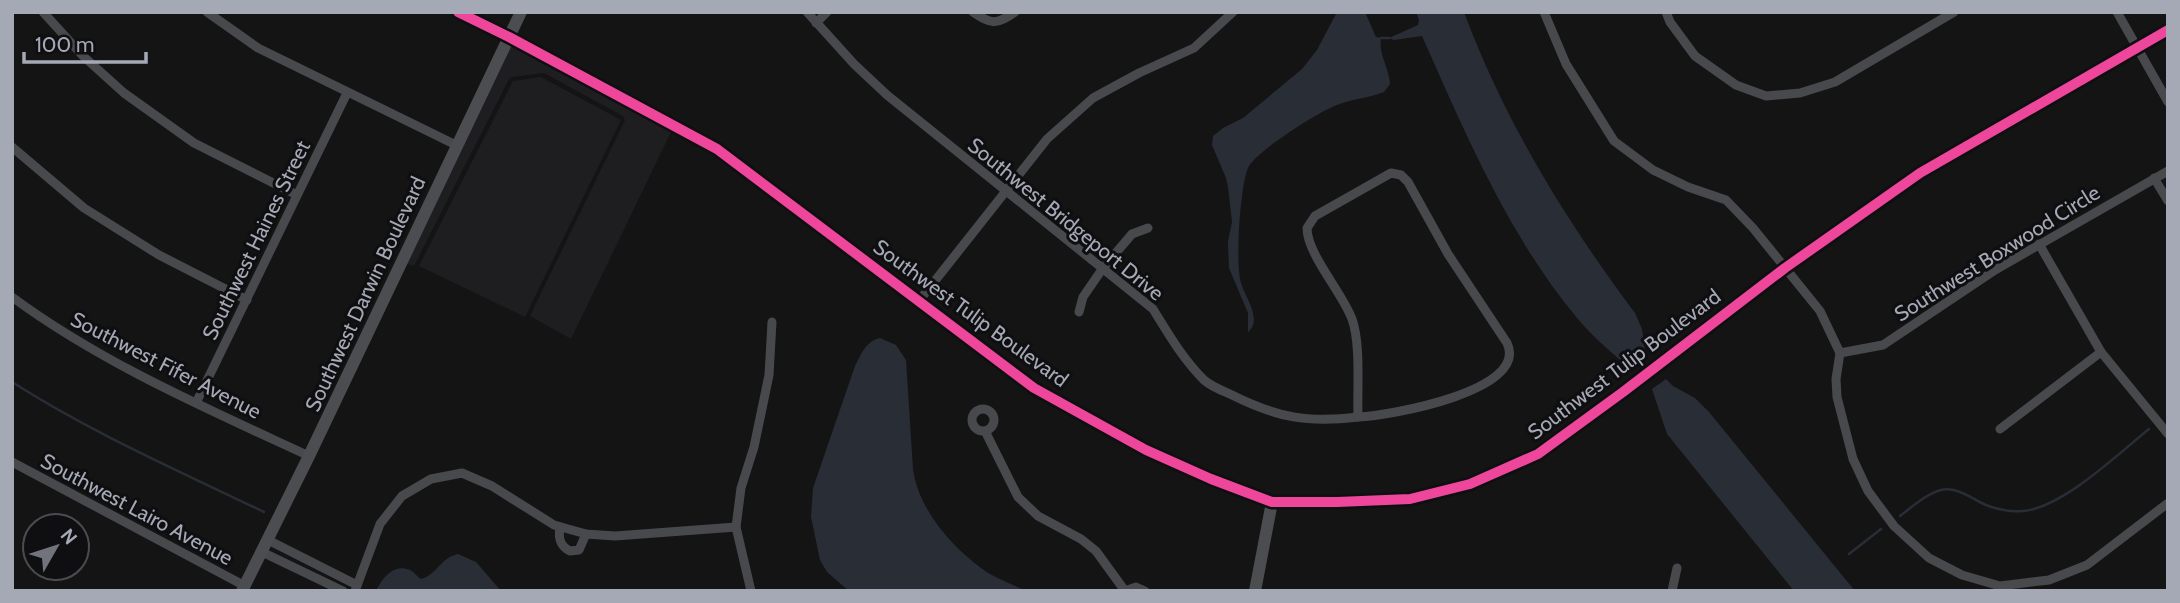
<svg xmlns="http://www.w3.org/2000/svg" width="2180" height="603" viewBox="0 0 2180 603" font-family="Cabin,sans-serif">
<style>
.built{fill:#1e1e20}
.water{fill:#282d36}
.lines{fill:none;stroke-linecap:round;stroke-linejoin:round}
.stream{stroke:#282d36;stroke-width:2.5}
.street{stroke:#48494d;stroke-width:9}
.secondary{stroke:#4c4d51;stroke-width:12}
.cycleway-casing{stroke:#0f0e10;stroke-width:15}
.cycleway{stroke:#ed469a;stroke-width:10}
.labels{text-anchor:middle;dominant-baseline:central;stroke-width:6;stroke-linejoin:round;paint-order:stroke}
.street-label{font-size:21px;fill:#a5a8b5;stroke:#0f0e10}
</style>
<rect width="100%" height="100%" fill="#141414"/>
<g class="built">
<polygon points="511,43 672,130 571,339 530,316 625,120 623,116 544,73 512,77 509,79 414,266 405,263"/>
<polygon points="541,77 621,120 525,317 419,266 513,81"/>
</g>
<g class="water">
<path d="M1337,12H1365L1376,37L1381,38C1378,53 1389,68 1390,84L1384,92C1369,98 1352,99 1337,105C1318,112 1260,149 1249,166C1240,181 1235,266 1241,283C1245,297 1263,320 1248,332V313L1229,268L1228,242L1232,222L1228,187L1226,178L1212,145L1213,136L1223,128L1243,118L1302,69L1317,50Z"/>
<path d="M1416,12H1464C1504,120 1566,221 1635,313L1642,329L1645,350L1627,366C1610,351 1592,336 1577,318C1508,235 1465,133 1422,36L1394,40L1389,38L1418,25L1419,20Z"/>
<path d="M880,338L896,345L906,360L913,469C918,508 950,545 981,568C994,578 1011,583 1025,591H849L827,572L820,560L811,517L813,488L855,366C862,353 865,342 880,338Z"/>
<polygon points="1666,379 1673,386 1695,398 1709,412 1855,591 1794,591 1667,434 1652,389"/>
<path d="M458,554L476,562L501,591H376C382,579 392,565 407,569C413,570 416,576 421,579C438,574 440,558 458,554Z"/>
</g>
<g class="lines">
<g class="stream">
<polyline points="1381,38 1389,38"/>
<path d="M12,382C92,433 179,471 264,512"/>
<path d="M1900,516C1912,507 1926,494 1941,490C1957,486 1972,499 1986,505C1998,510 2010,512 2023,511C2062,508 2118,454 2149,429"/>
<polyline points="1849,554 1881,529"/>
</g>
<g class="street">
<polyline points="43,12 83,56 124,93 194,143 297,195"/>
<polyline points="207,12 258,48 456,145"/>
<path d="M807,12L854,64L887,95L1153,309C1169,335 1183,359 1204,380C1212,387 1223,391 1232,395C1278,418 1308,423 1358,417"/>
<path d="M973,12C992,25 996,25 1015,12"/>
<polyline points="1544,12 1566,64 1614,141 1653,170 1688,187 1726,200 1753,228 1820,311 1840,353 1836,379 1837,397 1853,459 1868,491 1894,526 1929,558 1962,575 2000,586 2049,580 2087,565 2168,503"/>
<polyline points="1666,12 1670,22 1695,56 1736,85 1766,96 1800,93 1835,82 1954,12"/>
<polyline points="2117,12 2168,102"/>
<polyline points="816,23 827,12"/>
<polyline points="12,147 84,208 159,255 247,300"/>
<path d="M1391,173L1401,175L1408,182L1448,254L1507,343C1530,391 1388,416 1358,417C1357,389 1361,344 1352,319C1342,292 1307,254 1307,228L1315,216Z"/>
<polyline points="2154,178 2168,201"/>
<polyline points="2039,244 2101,352 2168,434"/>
<path d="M12,297C103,364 208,409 309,456"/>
<polyline points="919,301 1047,139 1093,98 1139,73 1194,48 1233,12"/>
<polyline points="1079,312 1083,297 1103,268 1132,234 1148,228"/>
<polyline points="1840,353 1883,345 1995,270 2168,171"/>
<polyline points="196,403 347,93"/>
<circle cx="983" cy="420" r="11"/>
<polyline points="2000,429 2101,352"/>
<polyline points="985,431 1018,497 1038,516 1081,539 1096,551 1125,591"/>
<polyline points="12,462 245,586"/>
<path d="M560,527C558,538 560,546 570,551L579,550L586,534"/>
<polyline points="268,540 357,585"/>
<polyline points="262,552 343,591"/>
<polyline points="355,591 380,524 402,496 431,479 462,473 492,486 554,525 586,534 615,536 736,527"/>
<polyline points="751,591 736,527 741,488 754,447 769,375 772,322"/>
<polyline points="1125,591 1136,587 1145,591"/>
<polyline points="1672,591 1677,568"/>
</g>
<g class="secondary">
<polyline points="458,12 509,37 717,149 1034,388 1146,450 1211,479 1272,502 1337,502 1410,499 1470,484 1538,454 1623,392 1785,268 1920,173 2168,30"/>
<polyline points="242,591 309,456 521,12"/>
<polyline points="1255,591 1272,502"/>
</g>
<g class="cycleway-casing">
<polyline id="cycleway" points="458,12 509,37 717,149 1034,388 1146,450 1211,479 1272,502 1337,502 1410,499 1470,484 1538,454 1623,392 1785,268 1920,173 2168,30"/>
</g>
<use href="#cycleway" class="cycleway"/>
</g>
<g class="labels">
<g class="street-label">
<text transform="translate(1066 219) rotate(39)">Southwest Bridgeport Drive</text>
<text transform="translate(256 240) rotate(-64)">Southwest Haines Street</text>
<text transform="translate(1997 253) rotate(-32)">Southwest Boxwood Circle</text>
<text transform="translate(365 294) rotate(-65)">Southwest Darwin Boulevard</text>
<text transform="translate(971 313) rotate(36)">Southwest Tulip Boulevard</text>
<text transform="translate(1624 364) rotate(-37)">Southwest Tulip Boulevard</text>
<text transform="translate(166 365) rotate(27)">Southwest Fifer Avenue</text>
<text transform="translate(137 509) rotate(28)">Southwest Lairo Avenue</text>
</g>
</g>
<rect width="2180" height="603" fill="none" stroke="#a5a8b5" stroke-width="28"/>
<g transform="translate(56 547) rotate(51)"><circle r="33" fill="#0f0e10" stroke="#4b4c52" stroke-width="2"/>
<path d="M0-5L12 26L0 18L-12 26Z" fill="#72747d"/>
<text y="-10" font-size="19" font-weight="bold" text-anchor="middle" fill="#a5a8b5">N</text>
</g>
<path d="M24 52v10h122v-10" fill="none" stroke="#a5a8b5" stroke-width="3.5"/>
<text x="35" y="52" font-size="21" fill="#a5a8b5" stroke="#0f0e10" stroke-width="5" paint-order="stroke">100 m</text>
</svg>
